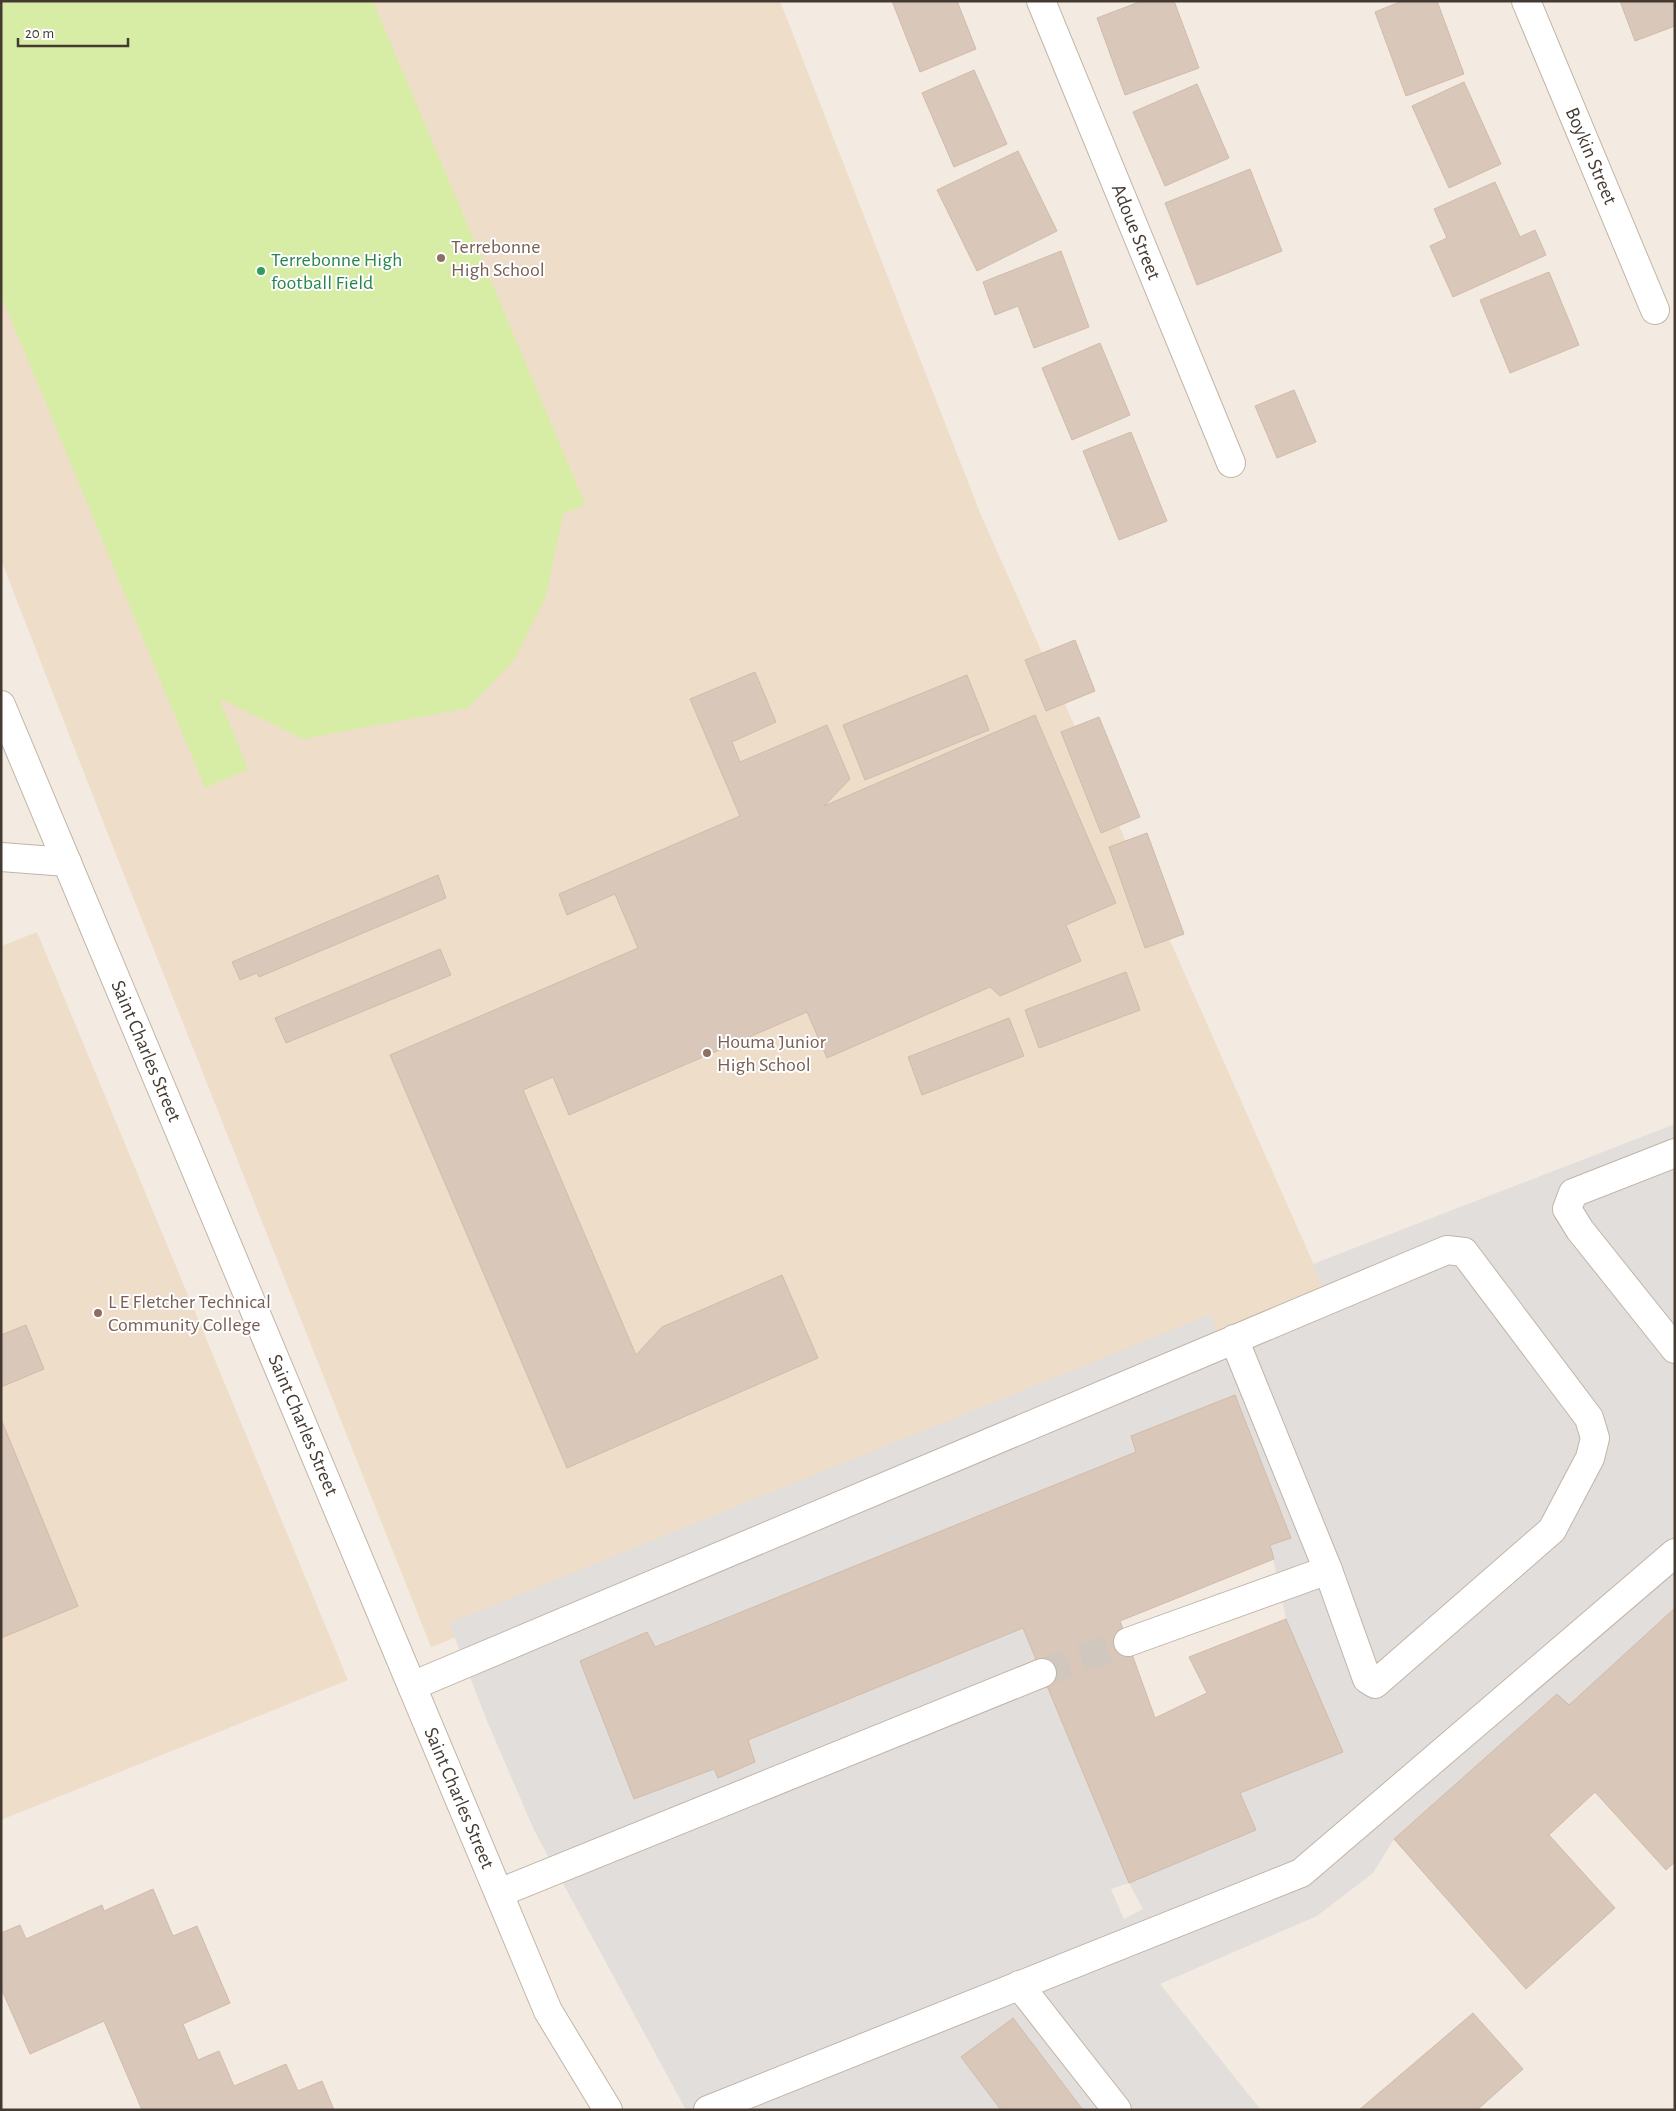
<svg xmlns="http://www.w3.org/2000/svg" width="1676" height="2111" viewBox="0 0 1676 2111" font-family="'Alegreya Sans',sans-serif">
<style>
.education{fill:#eedec9}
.green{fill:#d7eca5}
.parking{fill:#e2dedb;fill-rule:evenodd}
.building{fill:#d9c7b9;stroke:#d1bba8}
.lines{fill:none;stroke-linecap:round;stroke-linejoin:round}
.minor-tunnel{stroke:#d0c8be;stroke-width:28;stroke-dasharray:28 14;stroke-linecap:butt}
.minor-casing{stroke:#c2b4a6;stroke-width:30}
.minor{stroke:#fff;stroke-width:28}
.education-dot{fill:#8d6e63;stroke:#fff;stroke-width:2}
.leisure-dot{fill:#2e9e5b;stroke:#fff;stroke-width:2}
.labels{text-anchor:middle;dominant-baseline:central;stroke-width:4;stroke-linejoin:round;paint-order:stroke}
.street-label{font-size:20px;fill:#453a32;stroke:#fff}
.education-label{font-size:20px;fill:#785e54;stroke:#fff;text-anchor:start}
.leisure-label{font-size:20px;fill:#27864d;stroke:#fff;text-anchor:start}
</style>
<rect width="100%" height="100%" fill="#f3ebe1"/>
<g class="education">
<polygon points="1,1 780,1 981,515 1327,1294 431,1647 111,842 1,560"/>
<polygon points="37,932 348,1680 1,1820 1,946"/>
</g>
<polygon class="green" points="1,1 373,1 585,504 563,514 546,596 514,660 468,708 303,739 219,698 248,769 205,788 1,295"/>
<path class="parking" d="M1675,1124V1608L1569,1705L1556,1695L1394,1839L1373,1873L1317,1916L1160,1984L1261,2110H1083L1012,2018L961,2057L1001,2110H686L534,1830L487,1721L449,1623L1211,1314L1218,1336L1326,1294L1313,1264ZM1235,1395L1291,1537L1270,1545L1286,1619L1343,1752L1240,1793L1256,1830L1129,1882L1023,1628L748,1740L755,1762L718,1778L714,1769L634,1799L580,1661L646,1632L655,1647L1136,1452L1131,1436ZM1129,1883L1143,1909L1124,1919L1111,1889Z"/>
<g class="building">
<polygon points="892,1 957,1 976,49 920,72"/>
<polygon points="1142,1 1174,1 1199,68 1125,95 1097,18"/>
<polygon points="1402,1 1437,1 1464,74 1406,96 1375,12"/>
<polygon points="1620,1 1675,1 1675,26 1635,41"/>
<polygon points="974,70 1007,144 954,167 922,93"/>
<polygon points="1464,82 1501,164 1449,188 1412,106"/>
<polygon points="1197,84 1229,158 1165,186 1133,112"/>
<polygon points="1018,151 1057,231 977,271 937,190"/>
<polygon points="1250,169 1282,251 1197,285 1165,203"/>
<polygon points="1495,182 1520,237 1535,230 1546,255 1453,297 1430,246 1447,238 1434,209"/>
<polygon points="1061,251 1089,327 1034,348 1018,306 995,315 983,282"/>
<polygon points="1549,272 1579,345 1510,373 1480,300"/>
<polygon points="1100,343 1130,415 1072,440 1042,368"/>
<polygon points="1294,390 1316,442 1277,458 1255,406"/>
<polygon points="1131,432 1167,521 1119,540 1083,451"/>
<polygon points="1075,640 1095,691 1046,711 1025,660"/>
<polygon points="755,672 776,722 732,742 740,762 827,725 850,779 824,806 1035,715 1116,903 1066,925 1081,961 1000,996 990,987 827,1058 807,1012 569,1115 553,1077 523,1090 636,1355 662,1327 782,1275 818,1358 567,1468 390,1055 638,948 615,894 567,915 559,894 740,816 690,699"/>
<polygon points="967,675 989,730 865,780 843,725"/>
<polygon points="1099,717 1140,817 1101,833 1061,732"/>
<polygon points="1147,833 1184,934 1145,948 1109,847"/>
<polygon points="438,875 446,898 259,977 257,973 240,980 232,962"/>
<polygon points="440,949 451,975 286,1043 275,1018"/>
<polygon points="1126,972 1140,1010 1039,1048 1025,1010"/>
<polygon points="1009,1018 1024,1056 922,1095 908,1057"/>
<polygon points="26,1325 44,1369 1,1387 1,1335"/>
<polygon points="1235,1395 1291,1538 1270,1545 1274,1559 1120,1621 1155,1718 1207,1693 1189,1657 1286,1619 1343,1752 1240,1793 1256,1830 1129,1883 1023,1628 748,1740 755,1762 718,1778 714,1769 634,1799 580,1661 647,1632 655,1647 1136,1452 1131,1436"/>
<polygon points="1,1419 78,1606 1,1638"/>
<polygon points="1675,1608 1675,1862 1666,1870 1595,1792 1549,1835 1615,1908 1526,1989 1394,1839 1557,1694 1569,1705"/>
<polygon points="153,1889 173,1936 197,1926 230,2003 183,2024 198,2060 219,2051 234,2086 286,2064 298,2091 322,2081 334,2110 142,2110 104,2021 30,2054 1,1988 1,1933 20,1925 26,1939 102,1905 104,1911"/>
<polygon points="1473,2013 1523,2069 1477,2110 1359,2110"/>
<polygon points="1013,2018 1083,2110 1001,2110 961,2057"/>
</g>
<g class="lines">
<polyline class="minor-tunnel" points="1042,1673 1128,1642"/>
<g class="minor-casing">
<g id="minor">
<polyline points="1041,1 1231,463"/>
<polyline points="1526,1 1655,310"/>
<polyline points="1,705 548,2011 608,2110"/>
<polyline points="1,857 67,862"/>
<polyline points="1675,1153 1573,1193 1567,1209 1580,1230 1675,1349"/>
<polyline points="1128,1642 1328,1570"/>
<polyline points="412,1686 1404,1268 1447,1250 1464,1252 1589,1418 1595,1438 1590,1458 1552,1530 1375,1684 1367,1679 1328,1570 1234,1339"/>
<polyline points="499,1893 1042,1673"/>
<polyline points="1019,1985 1117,2110"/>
<polyline points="708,2110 1301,1873 1675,1553"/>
</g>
</g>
<use href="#minor" class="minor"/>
</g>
<g class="education-dot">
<circle cx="441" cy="258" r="5"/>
<circle cx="707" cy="1053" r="5"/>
<circle cx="98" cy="1313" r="5"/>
</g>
<circle class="leisure-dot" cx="261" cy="271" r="5"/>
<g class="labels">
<g class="street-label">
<text transform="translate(1591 156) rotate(67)">Boykin Street</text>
<text transform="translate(1136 232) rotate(68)">Adoue Street</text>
<text transform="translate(146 1051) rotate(67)">Saint Charles Street</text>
<text transform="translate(303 1425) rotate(67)">Saint Charles Street</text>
<text transform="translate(459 1798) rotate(67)">Saint Charles Street</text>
</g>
<g class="education-label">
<text x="451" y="247">Terrebonne<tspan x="451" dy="23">High School</tspan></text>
<text x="717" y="1042">Houma Junior<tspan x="717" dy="23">High School</tspan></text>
<text x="108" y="1302">L E Fletcher Technical<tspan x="108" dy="23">Community College</tspan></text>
</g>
<g class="leisure-label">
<text x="271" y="260">Terrebonne High<tspan x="271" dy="23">football Field</tspan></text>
</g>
</g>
<rect width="1676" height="2111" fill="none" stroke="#453a32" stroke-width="5"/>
<path d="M18 38v8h110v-8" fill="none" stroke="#453a32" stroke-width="2.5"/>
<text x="25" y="38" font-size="15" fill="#453a32" stroke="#ffffff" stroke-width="4" paint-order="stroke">20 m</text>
</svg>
